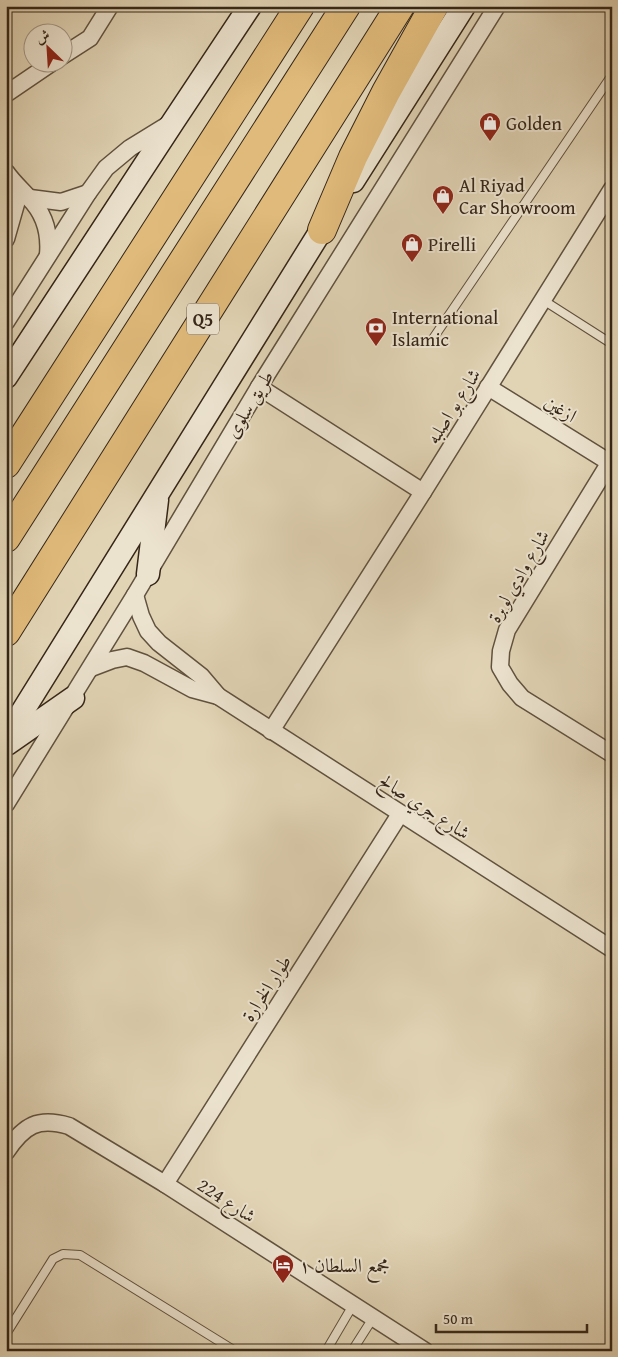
<svg xmlns="http://www.w3.org/2000/svg" width="618" height="1357" viewBox="0 0 618 1357" font-family="'Gentium Book Plus',Amiri,serif">
<style>
.lines{fill:none;stroke-linecap:round;stroke-linejoin:round}
.service-casing{stroke:#60523f;stroke-width:10}
.minor-casing{stroke:#60523f;stroke-width:19}
.secondary-casing{stroke:#352618;stroke-width:25}
.motorway-casing{stroke:#352618;stroke-width:30}
.service{stroke:#ece3cf;stroke-width:8}
.minor{stroke:#ece3cf;stroke-width:16}
.secondary{stroke:#ece3cf;stroke-width:22}
.motorway{stroke:#e0ba7a;stroke-width:28}
.labels{text-anchor:middle;dominant-baseline:central;stroke-width:4;stroke-linejoin:round;paint-order:stroke}
.shield{fill:#ece3cf;stroke:#6c5f4f;stroke-width:1}
.shield-label{font-size:18px;font-weight:bold;fill:#352618}
.poi-label{font-size:19px;fill:#352618;stroke:#ece3cf;text-anchor:start}
.street-label{font-size:19px;fill:#352618;stroke:#ece3cf}
</style>
<rect width="100%" height="100%" fill="#e1d4b5"/>
<filter id="stains"><feTurbulence type="fractalNoise" baseFrequency=".004" numOctaves="4"/><feColorMatrix values="0 0 0 0 .2 0 0 0 0 .09 0 0 0 0 .02 0 0 0 .5 -.17"/></filter>
<radialGradient id="worn" r=".72"><stop offset=".6" stop-color="#630" stop-opacity="0"/><stop offset="1" stop-color="#630" stop-opacity=".3"/></radialGradient>
<g class="lines">
<g class="service-casing">
<g id="service">
<polyline points="543,300 612,344"/>
<polyline points="432,340 612,75"/>
<polyline points="6,1334 53,1259 63,1254 80,1255 235,1351"/>
<polyline points="326,1351 353,1305"/>
<polyline points="352,1351 373,1318"/>
</g>
</g>
<g class="minor-casing">
<g id="minor">
<polyline points="62,56 90,38 110,6"/>
<polyline points="6,94 53,62"/>
<path d="M6,172C13,182 21,189 29,198C45,214 50,233 48,255"/>
<polyline points="30,198 61,202 88,193"/>
<polyline points="6,239 20,190"/>
<polyline points="6,322 88,193 106,168 130,148 169,124"/>
<polyline points="259,387 423,492"/>
<polyline points="488,387 612,464"/>
<polyline points="610,462 507,630 501,651 500,667 510,684 522,698 612,754"/>
<polyline points="135,595 141,616 148,631 159,643 201,676 218,696 612,949"/>
<polyline points="91,668 112,660 127,657 144,663 192,689 218,696"/>
<polyline points="271,731 423,492 612,189"/>
<polyline points="6,804 135,595 259,387 497,6"/>
<path d="M6,1152C24,1125 38,1117 69,1126L165,1184L425,1351"/>
<polyline points="165,1184 400,814"/>
</g>
</g>
<g class="secondary-casing">
<g id="secondary">
<polyline points="353,181 464,6"/>
<polyline points="6,377 173,122 250,6"/>
<polyline points="148,574 157,500"/>
<polyline points="6,738 330,216"/>
<polyline points="7,744 73,698"/>
</g>
</g>
<g class="motorway-casing">
<g id="motorway">
<polyline points="322,230 353,157 386,92 434,6"/>
<polyline points="6,464 300,6"/>
<polyline points="6,538 346,6"/>
<polyline points="6,632 400,6"/>
</g>
</g>
<use href="#service" class="service"/>
<use href="#minor" class="minor"/>
<use href="#secondary" class="secondary"/>
<use href="#motorway" class="motorway"/>
</g>
<defs>
<g id="shop-pin" transform="scale(1.125)"><path d="M0 17L-7.5 6A9.5 9.5 0 1 1 7.5 6Z" fill="#8f2418" stroke="#ece3cf"/><path d="M-5-2.5h2.3a2.7 3.5 0 0 1 5.4 0H5L5.5 6h-11ZM-1.5-2.5h3a1.5 2.3 0 0 0-3 0Z" fill="#fff"/></g>
<g id="bank-pin" transform="scale(1.125)"><path d="M0 17L-7.5 6A9.5 9.5 0 1 1 7.5 6Z" fill="#8f2418" stroke="#ece3cf"/><path d="M-6-4H6V4H-6ZM0-2.3a2.3 2.3 0 1 0 0 4.6a2.3 2.3 0 1 0 0-4.6Z" fill="#fff"/></g>
<g id="hotel-pin" transform="scale(1.125)"><path d="M0 17L-7.5 6A9.5 9.5 0 1 1 7.5 6Z" fill="#8f2418" stroke="#ece3cf"/><path d="M-6-4.5h1.5V1H6V5H4.5V3h-9V5H-6ZM-4 0a1.8 1.8 0 1 1 3.6 0ZM.5 0V-2.5h3Q6-2.5 6 0Z" fill="#fff"/></g>
</defs>
<g fill-rule="evenodd">
<use href="#shop-pin" x="490" y="123"/>
<use href="#shop-pin" x="443" y="196"/>
<use href="#shop-pin" x="412" y="244"/>
<use href="#bank-pin" x="376" y="328"/>
<use href="#hotel-pin" x="283" y="1265"/>
</g>
<g class="labels">
<rect class="shield" x="187" y="303.5" width="32" height="31" rx="4"/>
<g class="shield-label">
<text x="203" y="319">Q5</text>
</g>
<g class="poi-label">
<text x="506" y="123">Golden</text>
<text x="459" y="185">Al Riyad<tspan x="459" dy="22">Car Showroom</tspan></text>
<text x="428" y="244">Pirelli</text>
<text x="392" y="317">International<tspan x="392" dy="22">Islamic</tspan></text>
<text x="299" y="1265">مجمع السلطان ١</text>
</g>
<g class="street-label">
<text transform="translate(249 404) rotate(-59)">طريق سلوى</text>
<text transform="translate(453 406) rotate(-58)">شارع بو اصلبه</text>
<text transform="translate(561 408) rotate(32)">ازغين</text>
<text transform="translate(518 576) rotate(-60)">شارع وادي لوبرة</text>
<text transform="translate(425 806) rotate(33)">شارع جري صالح</text>
<text transform="translate(266 988) rotate(-57)">طوار الخرارة</text>
<text transform="translate(227 1200) rotate(33)">شارع 224</text>
</g>
</g>
<rect width="618" height="1357" fill="none" stroke="#e1d4b5" stroke-width="25"/>
<rect x="8" y="8" width="603" height="1342" fill="none" stroke="#352618" stroke-width="2.5"/>
<rect x="12" y="12" width="593" height="1332" fill="none" stroke="#352618"/>
<g transform="translate(48 48) rotate(335)"><circle r="24" fill="#ece3cf" stroke="#a39786"/>
<path d="M0-4L9 19L0 12L-9 19Z" fill="#8f2418"/>
<text y="-8" font-size="14" font-weight="bold" text-anchor="middle" fill="#352618">ش</text>
</g>
<path d="M436 1324v8h151v-8" fill="none" stroke="#352618" stroke-width="2.5"/>
<text x="443" y="1324" font-size="15" fill="#352618" stroke="#ece3cf" stroke-width="4" paint-order="stroke">50 m</text>
<rect width="100%" height="100%" filter="url(#stains)"/>
<rect width="100%" height="100%" fill="url(#worn)"/>
</svg>
